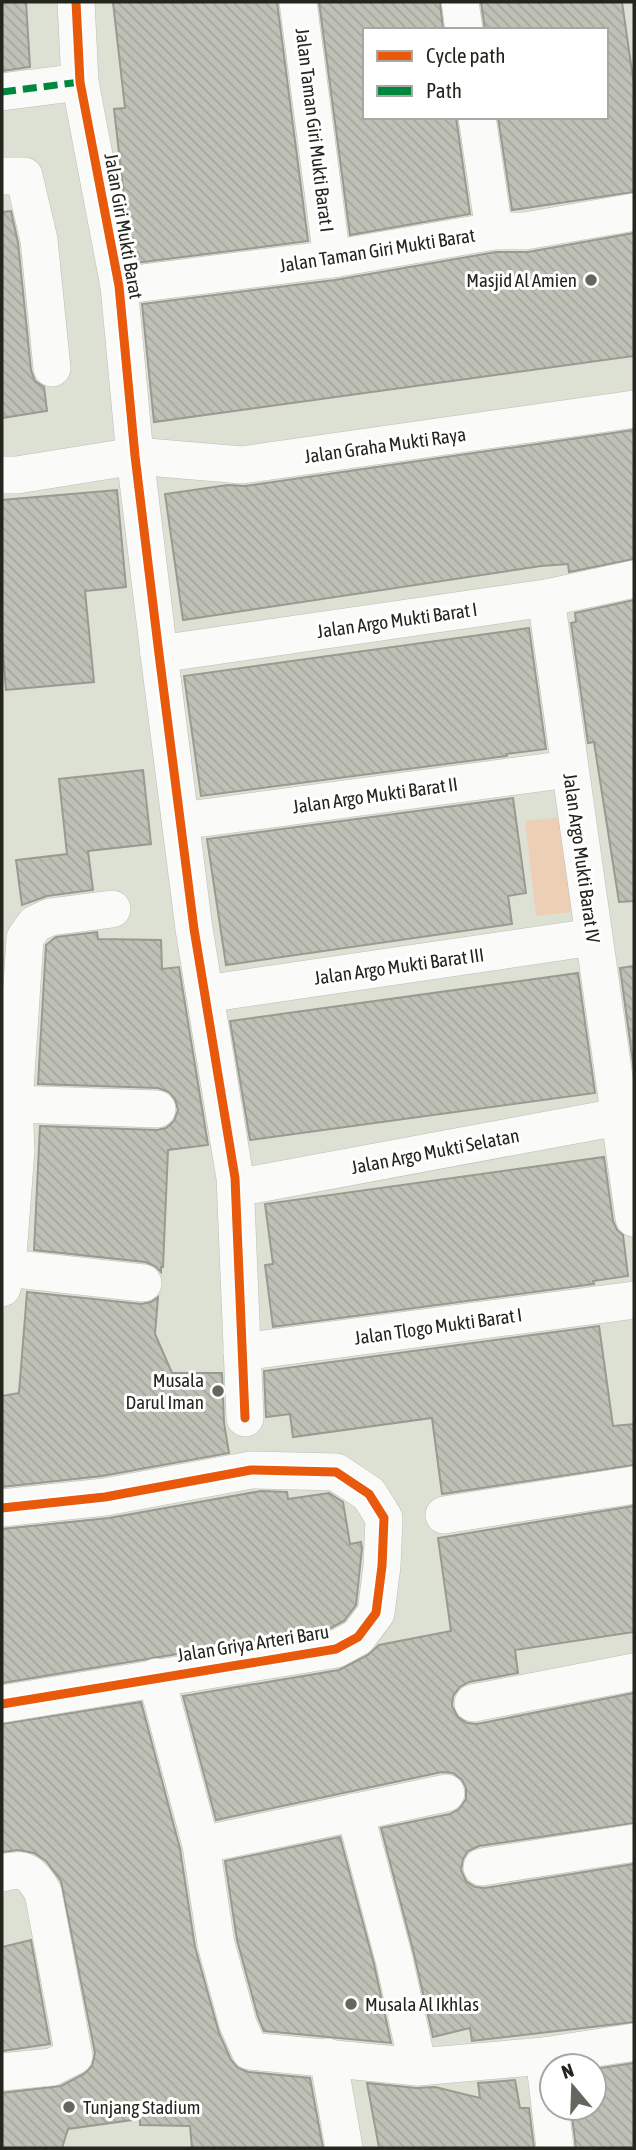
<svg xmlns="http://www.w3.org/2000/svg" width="636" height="2150" viewBox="0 0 636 2150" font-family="'Asap Condensed',sans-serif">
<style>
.pitch{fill:#edcfb5}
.building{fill:url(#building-back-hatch);stroke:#999a90;stroke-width:2}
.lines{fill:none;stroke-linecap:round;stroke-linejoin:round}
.minor-casing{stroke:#bbbeb4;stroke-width:38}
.minor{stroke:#fafaf9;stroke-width:37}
.quiet{stroke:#00873e;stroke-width:7;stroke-dasharray:14 7;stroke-linecap:butt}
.cycleway-casing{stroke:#fff;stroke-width:13}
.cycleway{stroke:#e8590c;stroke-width:9}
.poi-dot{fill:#65675e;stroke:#fff;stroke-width:2.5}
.labels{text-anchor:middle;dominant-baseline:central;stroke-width:6;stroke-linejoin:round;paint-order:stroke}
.street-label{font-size:19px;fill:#24261e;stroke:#fff}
.poi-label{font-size:19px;fill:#24261e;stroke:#fff;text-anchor:end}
</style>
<defs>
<pattern id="building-back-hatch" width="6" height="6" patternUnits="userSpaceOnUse" patternTransform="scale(1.75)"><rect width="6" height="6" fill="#c0c1b6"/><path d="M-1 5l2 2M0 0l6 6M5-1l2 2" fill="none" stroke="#a5a69c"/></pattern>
</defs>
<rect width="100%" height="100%" fill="#dde1d4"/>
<polygon class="pitch" points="562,817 573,912 536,916 525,821"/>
<g class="building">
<polygon points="2,2 26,2 30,67 2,71"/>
<polygon points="113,2 277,2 308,241 136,263 125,205 114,109 125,108"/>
<polygon points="319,2 440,2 443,30 365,30 365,117 456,117 470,214 350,235"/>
<polygon points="481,2 622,2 634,85 634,192 512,210 498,117 606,117 606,30 485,30"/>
<polygon points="11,211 18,243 31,370 35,381 44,387 47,411 2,418 2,212"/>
<polygon points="634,233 634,356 154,422 142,304 335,280 496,252 528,252"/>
<polygon points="634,430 634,559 569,572 568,564 541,566 183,620 165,494 228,485 245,486"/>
<polygon points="117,490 126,587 85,591 94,682 6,690 2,642 2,500"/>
<polygon points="634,600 634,901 619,902 594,742 588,743 571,623 576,622 575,613"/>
<polygon points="529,628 546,749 506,754 507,756 201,796 184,676"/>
<polygon points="143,770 151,844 88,851 93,890 47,896 22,905 16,860 67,854 59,779"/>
<polygon points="513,798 526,893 508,896 512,924 226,965 207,839"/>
<polygon points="97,932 98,939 161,940 162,969 179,967 208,1145 168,1150 163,1267 161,1267 161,1272 155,1266 145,1262 34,1250 40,1126 157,1130 166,1128 174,1121 178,1110 175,1099 169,1092 158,1088 38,1084 46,945 56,937"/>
<polygon points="634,966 634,1070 620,968"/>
<polygon points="578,973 595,1093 250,1140 230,1021"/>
<polygon points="604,1157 613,1221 617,1230 623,1235 628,1276 593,1281 594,1284 273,1327 265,1265 273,1264 265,1204"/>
<polygon points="27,1292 141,1304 151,1302 158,1297 155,1334 172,1373 222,1373 224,1423 229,1453 102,1476 2,1487 2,1396 19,1393"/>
<polygon points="599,1326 613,1426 634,1424 634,1465 442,1494 432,1418 293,1437 290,1414 266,1417 264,1371"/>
<polygon points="261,1491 287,1492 288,1499 329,1493 343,1502 350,1544 361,1542 362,1548 356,1605 344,1621 329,1629 2,1683 2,1529 109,1518"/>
<polygon points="634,1506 634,1632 515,1650 518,1673 469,1682 460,1687 453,1696 452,1706 458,1717 467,1723 477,1724 634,1693 634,1823 479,1846 468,1851 463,1859 461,1870 466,1881 475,1887 485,1888 634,1864 634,2022 472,2041 470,2028 433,2037 414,1954 381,1828 450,1814 459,1809 466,1799 466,1788 462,1780 453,1773 442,1772 216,1820 183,1696 339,1670 368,1655 379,1645 451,1631 438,1538"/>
<polygon points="141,1702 180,1849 195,1947 219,2033 231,2060 238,2068 248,2072 310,2078 323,2148 192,2148 190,2126 140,2125 140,2119 68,2129 62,2148 2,2148 2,2093 61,2086 84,2074 92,2066 95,2053 61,1881 46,1861 34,1853 18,1850 2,1852 2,1724"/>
<polygon points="340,1837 374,1964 391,2043 264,2031 258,2017 237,1940 225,1861"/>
<polygon points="31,1940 50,2044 2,2051 2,1947"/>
<polygon points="634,2063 634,2148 576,2148 571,2108 594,2108 594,2069"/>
<polygon points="515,2080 520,2108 529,2108 534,2148 379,2148 367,2083 416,2088 435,2087 480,2098 478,2083"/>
</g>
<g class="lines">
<g class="minor-casing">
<g id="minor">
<polyline points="76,2 80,82 119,286 135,456 159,654 194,929 235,1178 245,1418"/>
<polyline points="298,2 332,259"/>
<polyline points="460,2 464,30"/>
<polyline points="2,92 80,82"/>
<polyline points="477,117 494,231"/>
<polyline points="2,176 24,176 39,240 52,368"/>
<polyline points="119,286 332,259 494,231 525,231 634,212"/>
<polyline points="2,475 17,475 135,456 242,465 634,409"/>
<polyline points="546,598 634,1218"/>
<polyline points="159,654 546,598 634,579"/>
<polyline points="181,821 569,769"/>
<polyline points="205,994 593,937"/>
<polyline points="14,1104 157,1109"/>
<polyline points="236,1188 634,1114"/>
<polyline points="7,1268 143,1283"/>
<polyline points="2,1288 7,1268 16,1150 14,1104 25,938 35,924 50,917 112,909"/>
<polyline points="242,1352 634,1300"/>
<polyline points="2,1508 105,1497 251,1470 336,1472 369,1494 384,1518 382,1566 376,1613 358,1637 336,1649 2,1704"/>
<polyline points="444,1515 634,1485"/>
<polyline points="156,1677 201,1845 216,1944 238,2024 250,2051 418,2067 544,2056 634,2042"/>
<polyline points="473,1703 634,1672"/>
<polyline points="355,1812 394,1959 418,2067"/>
<polyline points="201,1845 446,1793"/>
<polyline points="482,1867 634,1843"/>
<path d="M2,1873C26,1867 30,1872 43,1892L74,2056L52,2067L2,2072"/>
<polyline points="544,2056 555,2148"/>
<polyline points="328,2057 344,2148"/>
</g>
</g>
<use href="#minor" class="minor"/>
<polyline class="quiet" points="2,92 80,82"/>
<g class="cycleway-casing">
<g id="cycleway">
<polyline points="76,2 80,82 119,286 135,456 159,654 194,929 235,1178 245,1418"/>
<polyline points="2,1508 105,1497 251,1470 336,1472 369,1494 384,1518 382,1566 376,1613 358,1637 336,1649 2,1704"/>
</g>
</g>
<use href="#cycleway" class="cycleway"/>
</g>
<g class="poi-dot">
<circle cx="591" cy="280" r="7"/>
<circle cx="218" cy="1391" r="7"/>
<circle cx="351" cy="2004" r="7"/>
<circle cx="69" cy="2107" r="7"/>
</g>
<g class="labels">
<g class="street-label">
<text transform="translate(315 130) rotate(83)">Jalan Taman Giri Mukti Barat I</text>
<text transform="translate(124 226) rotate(80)">Jalan Giri Mukti Barat</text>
<text transform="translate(377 250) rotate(-9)">Jalan Taman Giri Mukti Barat</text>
<text transform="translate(385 445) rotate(-8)">Jalan Graha Mukti Raya</text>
<text transform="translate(397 620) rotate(-8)">Jalan Argo Mukti Barat I</text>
<text transform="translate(375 795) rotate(-8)">Jalan Argo Mukti Barat II</text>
<text transform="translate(582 858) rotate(82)">Jalan Argo Mukti Barat IV</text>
<text transform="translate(399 966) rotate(-8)">Jalan Argo Mukti Barat III</text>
<text transform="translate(435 1151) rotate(-11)">Jalan Argo Mukti Selatan</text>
<text transform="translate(438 1326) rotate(-8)">Jalan Tlogo Mukti Barat I</text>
<text transform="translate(253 1643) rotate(-9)">Jalan Griya Arteri Baru</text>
</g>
<g class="poi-label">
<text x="577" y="280">Masjid Al Amien</text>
<text x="204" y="1380">Musala<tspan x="204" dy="22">Darul Iman</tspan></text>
<text x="365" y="2004" text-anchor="start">Musala Al Ikhlas</text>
<text x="83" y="2107" text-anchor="start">Tunjang Stadium</text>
</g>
</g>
<rect width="636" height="2150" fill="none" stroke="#24261e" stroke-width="7"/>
<rect x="363" y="28" width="245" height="91" fill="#ffffff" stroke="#a7a8a5" stroke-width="2"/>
<rect x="377" y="51" width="35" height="10" fill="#e8590c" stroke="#a7a8a5" stroke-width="2"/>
<text x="426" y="63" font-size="21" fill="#24261e">Cycle path</text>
<rect x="377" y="86" width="35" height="10" fill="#00873e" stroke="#a7a8a5" stroke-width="2"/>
<text x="426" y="98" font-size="21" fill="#24261e">Path</text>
<g transform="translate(573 2087) rotate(341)"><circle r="33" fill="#ffffff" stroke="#a7a8a5" stroke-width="2"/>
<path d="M0-5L12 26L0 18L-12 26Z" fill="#65675e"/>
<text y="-10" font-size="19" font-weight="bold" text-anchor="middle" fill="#24261e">N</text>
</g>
</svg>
